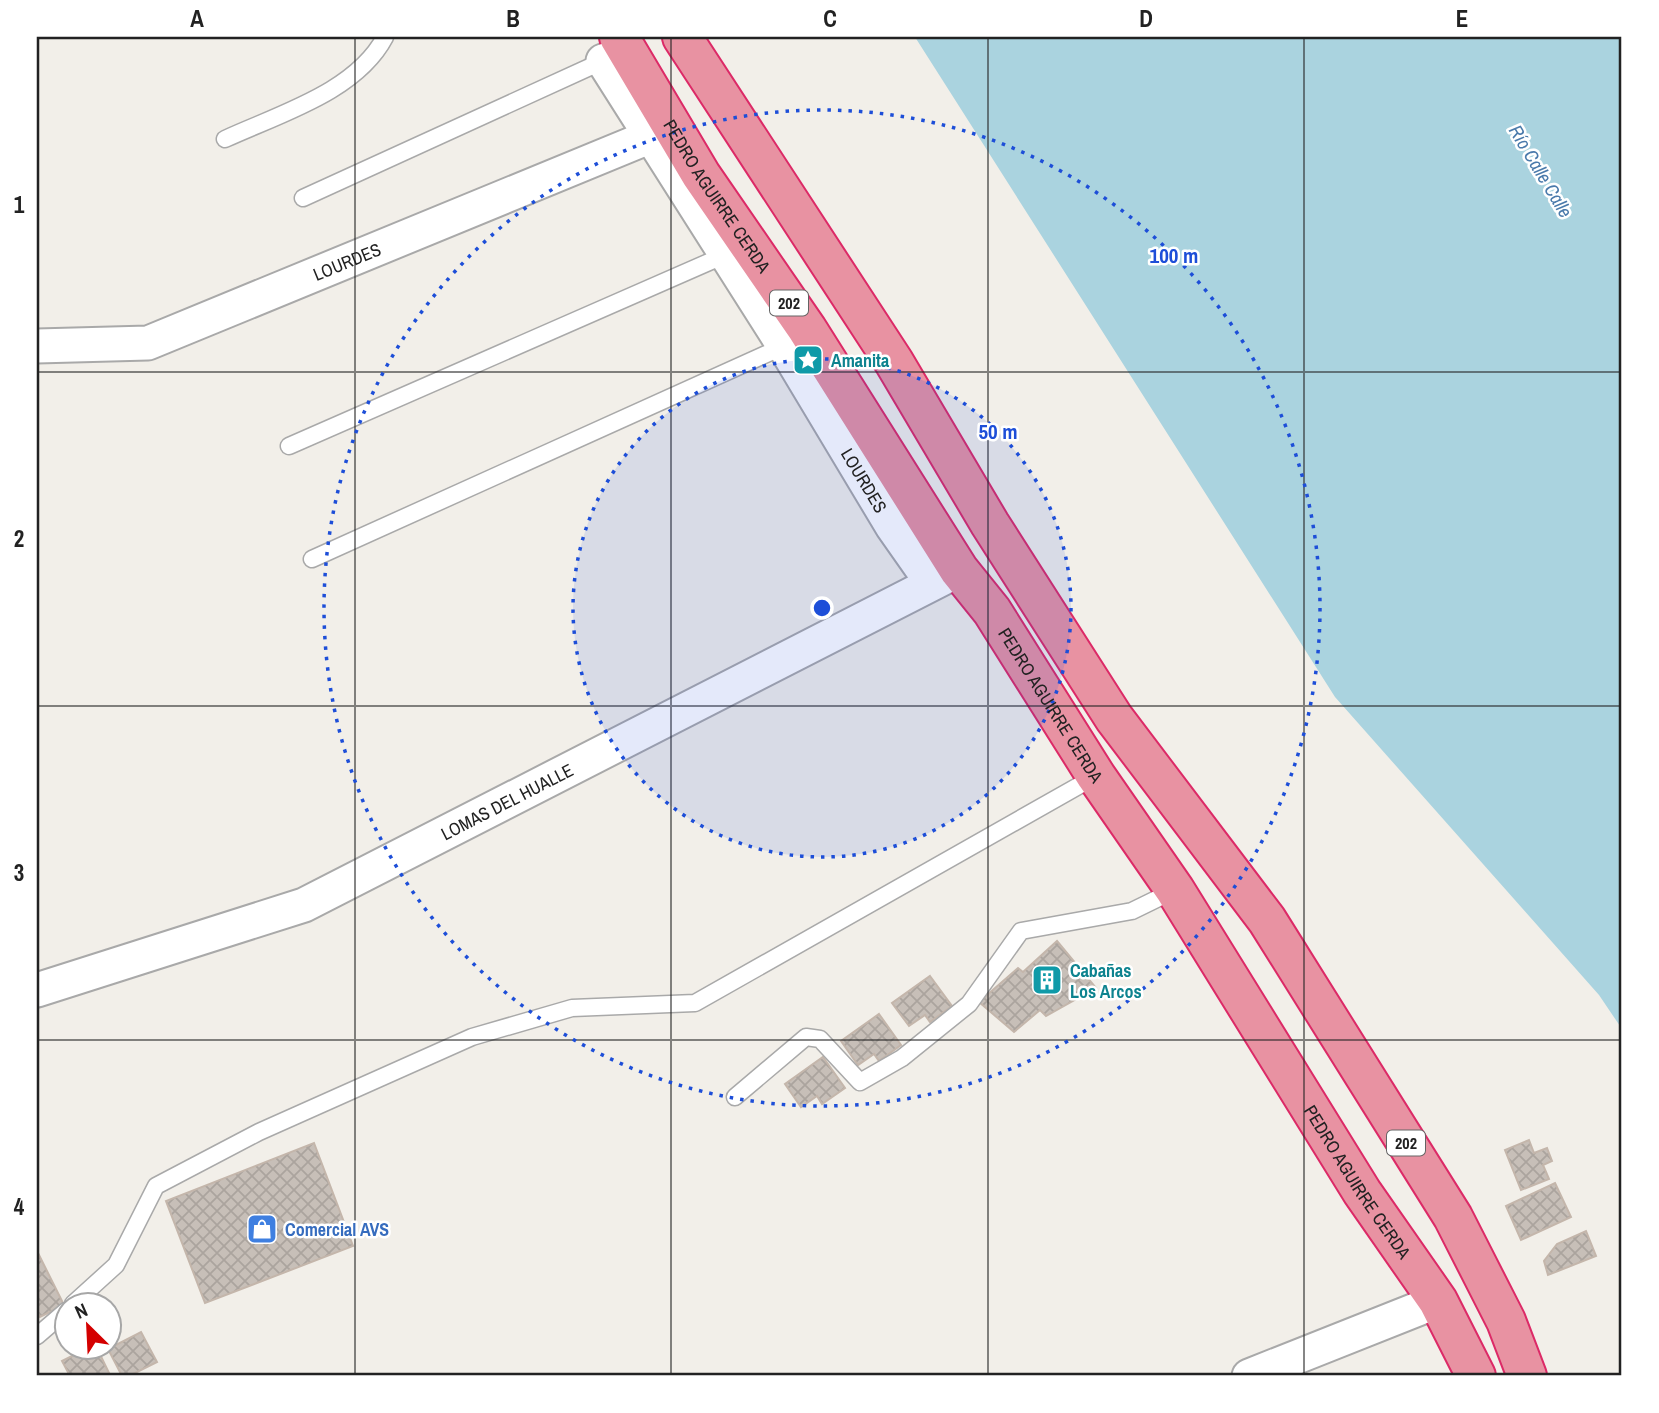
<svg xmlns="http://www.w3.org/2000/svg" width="1659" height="1413" viewBox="0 0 1659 1413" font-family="'Archivo Narrow',sans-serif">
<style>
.water{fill:#aad3df}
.building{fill:url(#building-cross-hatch);stroke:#c4b6ab;stroke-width:2}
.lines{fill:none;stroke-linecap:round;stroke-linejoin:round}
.lane-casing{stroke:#a9a9a9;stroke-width:19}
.street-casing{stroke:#a9a9a9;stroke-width:37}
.highway-casing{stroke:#dc2a67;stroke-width:42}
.lane{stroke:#fff;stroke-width:16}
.street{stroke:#fff;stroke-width:33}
.highway{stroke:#e892a2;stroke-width:38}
.grid{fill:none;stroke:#222;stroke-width:2;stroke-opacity:0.55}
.ring{fill:none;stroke:#1d4ed8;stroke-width:3.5;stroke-dasharray:3.5 7}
.labels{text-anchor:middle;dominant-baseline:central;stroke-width:5;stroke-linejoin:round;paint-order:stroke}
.shield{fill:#fff;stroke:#646464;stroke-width:2}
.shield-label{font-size:16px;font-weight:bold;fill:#222}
.street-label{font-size:18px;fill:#222;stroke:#fff}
.culture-label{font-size:18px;font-weight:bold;fill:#0d838f;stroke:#fff;text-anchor:start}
.shop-label{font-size:18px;font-weight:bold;fill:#366cbe;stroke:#fff;text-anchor:start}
.water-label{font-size:19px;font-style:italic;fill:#4a7aab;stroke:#fff}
.centre{fill:#1d4ed8;stroke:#fff;stroke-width:3.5}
.ring-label{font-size:21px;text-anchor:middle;font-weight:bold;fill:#1d4ed8;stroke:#fff;stroke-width:5;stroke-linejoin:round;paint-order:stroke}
.neatline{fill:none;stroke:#222;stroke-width:2.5}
.grid-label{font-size:23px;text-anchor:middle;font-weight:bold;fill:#222}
</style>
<defs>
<pattern id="building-cross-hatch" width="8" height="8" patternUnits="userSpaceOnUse" patternTransform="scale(1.75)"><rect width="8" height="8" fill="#c7bfb8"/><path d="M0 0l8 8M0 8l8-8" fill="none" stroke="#aba49e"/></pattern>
</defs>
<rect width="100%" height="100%" fill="#f2efe9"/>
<polygon class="water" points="915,37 1622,37 1622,1029 1599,995 1335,697"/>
<g class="building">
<polygon points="1057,941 1096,988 1046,1016 1040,1010 1014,1032 979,1002 1018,968 1023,972"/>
<polygon points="930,976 952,1006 930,1022 925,1015 909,1026 892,1003"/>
<polygon points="879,1014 901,1045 879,1061 874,1054 858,1065 841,1041"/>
<polygon points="823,1057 845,1088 822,1104 817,1096 801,1107 785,1084"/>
<polygon points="1529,1140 1534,1153 1547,1148 1552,1161 1543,1165 1549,1179 1521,1190 1505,1150"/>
<polygon points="314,1143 353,1246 205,1303 166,1201"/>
<polygon points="1555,1183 1571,1217 1521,1240 1506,1206"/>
<polygon points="1586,1231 1596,1256 1548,1275 1544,1261 1557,1244"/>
<polygon points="37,1251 64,1305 40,1317 37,1311"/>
<polygon points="141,1332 157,1362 129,1376 122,1376 108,1349"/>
<polygon points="92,1346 96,1346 110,1375 70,1376 62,1361"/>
</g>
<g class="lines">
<g class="lane-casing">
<g id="lane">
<path d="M225,139C279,114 356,92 385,37"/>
<polyline points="303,198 603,61"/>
<polyline points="289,446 725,255"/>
<polyline points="312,559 784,346"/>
<polyline points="735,1097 806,1037 820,1039 860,1082 902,1058 969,1004 1021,931 1132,911 1175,890"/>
<polyline points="73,1304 116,1265 156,1186 259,1132 472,1037 572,1008 695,1003 1096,776"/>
<polyline points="37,1336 66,1311"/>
</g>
</g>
<g class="street-casing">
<g id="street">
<path id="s1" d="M626,46L612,58L603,61L784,346L892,526L925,573"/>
<path id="s2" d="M37,346L148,343L649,137"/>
<path id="s3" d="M37,990L304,905L959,570"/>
<polyline points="1249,1376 1438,1301"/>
</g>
</g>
<g class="highway-casing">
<g id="highway">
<path id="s4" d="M619,37L701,175L807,329L959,570L992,611L1096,776L1175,890L1362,1192L1438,1301L1476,1376"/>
<polyline points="682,37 894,362 990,524 1114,718 1267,920 1453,1217 1506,1321 1527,1376"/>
</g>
</g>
<use href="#lane" class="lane"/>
<use href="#street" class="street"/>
<use href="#highway" class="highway"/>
</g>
<path class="grid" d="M355,37V1376M671,37V1376M988,37V1376M1304,37V1376M37,372H1622M37,706H1622M37,1040H1622"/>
<circle cx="822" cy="608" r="249" fill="#1d4ed8" fill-opacity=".12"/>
<g class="ring">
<circle cx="822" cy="608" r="249"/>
<circle cx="822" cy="608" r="498"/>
</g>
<defs>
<g id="sight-square" transform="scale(1.575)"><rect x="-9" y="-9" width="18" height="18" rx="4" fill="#0f9aa8" stroke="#fff"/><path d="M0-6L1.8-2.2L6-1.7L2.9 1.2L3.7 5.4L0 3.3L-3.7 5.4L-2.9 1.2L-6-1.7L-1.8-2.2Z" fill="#fff"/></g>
<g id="building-square" transform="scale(1.575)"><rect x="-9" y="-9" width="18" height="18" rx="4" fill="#0f9aa8" stroke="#fff"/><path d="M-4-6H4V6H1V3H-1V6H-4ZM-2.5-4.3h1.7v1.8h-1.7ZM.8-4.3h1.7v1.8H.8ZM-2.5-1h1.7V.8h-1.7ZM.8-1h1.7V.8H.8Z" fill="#fff"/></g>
<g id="shop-square" transform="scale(1.575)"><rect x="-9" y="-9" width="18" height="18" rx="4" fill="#3f7fe0" stroke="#fff"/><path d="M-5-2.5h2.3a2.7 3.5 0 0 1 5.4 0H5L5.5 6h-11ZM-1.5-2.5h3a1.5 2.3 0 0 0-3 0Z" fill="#fff"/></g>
</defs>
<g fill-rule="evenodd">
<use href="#sight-square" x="808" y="360"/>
<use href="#building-square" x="1047" y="980"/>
<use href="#shop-square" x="262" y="1229"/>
</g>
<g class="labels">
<g class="shield">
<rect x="770" y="290.5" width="38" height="25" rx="5"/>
<rect x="1387" y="1130.5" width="38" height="25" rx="5"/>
</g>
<g class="shield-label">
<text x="789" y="303">202</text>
<text x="1406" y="1143">202</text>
</g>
<g class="street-label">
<text stroke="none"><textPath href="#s4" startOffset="187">PEDRO AGUIRRE CERDA</textPath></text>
<text stroke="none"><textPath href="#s2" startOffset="326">LOURDES</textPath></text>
<text stroke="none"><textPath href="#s1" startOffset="522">LOURDES</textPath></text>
<text stroke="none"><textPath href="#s4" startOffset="796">PEDRO AGUIRRE CERDA</textPath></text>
<text stroke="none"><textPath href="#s3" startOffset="508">LOMAS DEL HUALLE</textPath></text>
<text stroke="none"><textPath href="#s4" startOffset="1363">PEDRO AGUIRRE CERDA</textPath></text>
</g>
<g class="culture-label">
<text x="831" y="360">Amanita</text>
<text x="1070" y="970">Cabañas<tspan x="1070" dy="21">Los Arcos</tspan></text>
</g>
<g class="shop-label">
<text x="285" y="1229">Comercial AVS</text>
</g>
<g class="water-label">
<text transform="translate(1541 171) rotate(59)">Río Calle Calle</text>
</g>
</g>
<circle cx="822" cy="608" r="10" class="centre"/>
<g class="ring-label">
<text x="1174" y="263">100 m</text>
<text x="998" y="439">50 m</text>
</g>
<rect width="1659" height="1413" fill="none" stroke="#ffffff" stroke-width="77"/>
<g transform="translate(88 1326) rotate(336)"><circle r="33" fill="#ffffff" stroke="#a7a7a7" stroke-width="2"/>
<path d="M0-5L12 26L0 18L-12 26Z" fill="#d40000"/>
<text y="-10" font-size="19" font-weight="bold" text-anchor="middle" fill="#222222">N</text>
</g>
<rect x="38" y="38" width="1582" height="1336" class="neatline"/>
<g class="grid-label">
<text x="197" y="27">A</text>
<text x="513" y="27">B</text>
<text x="830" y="27">C</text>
<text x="1146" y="27">D</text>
<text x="1462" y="27">E</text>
<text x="19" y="213">1</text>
<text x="19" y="547">2</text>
<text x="19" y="881">3</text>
<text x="19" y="1215">4</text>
</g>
</svg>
